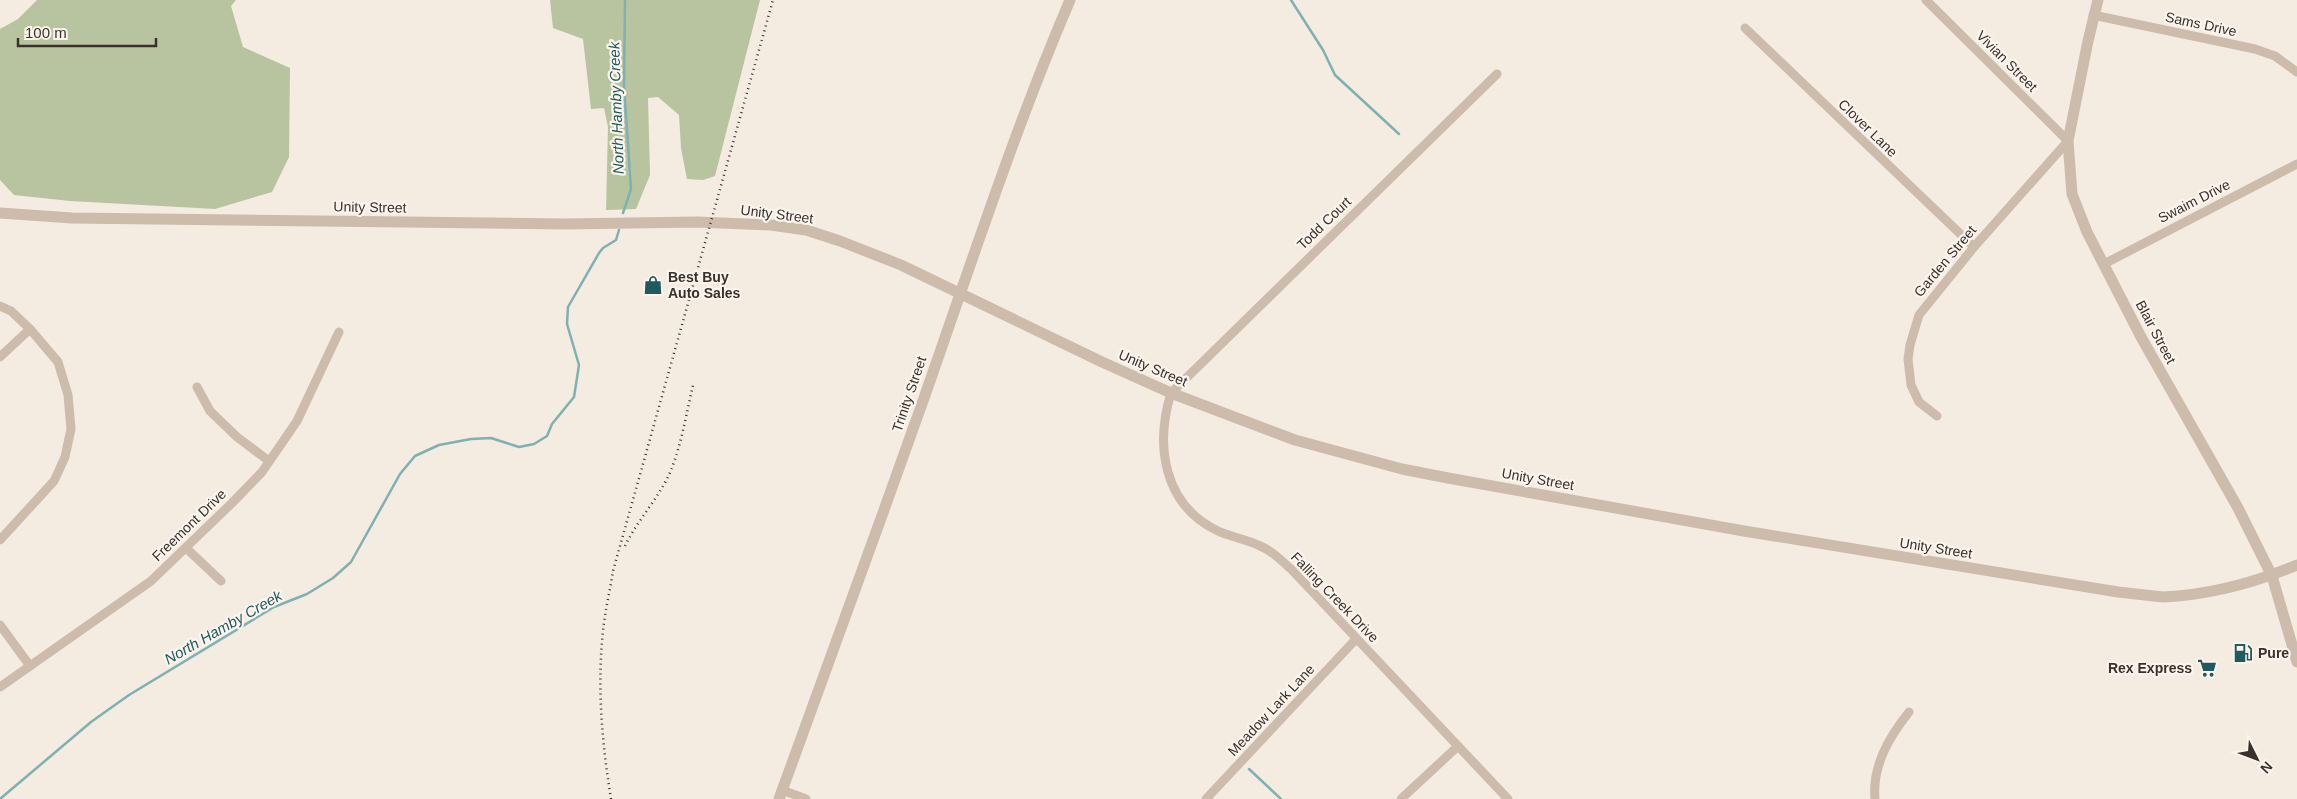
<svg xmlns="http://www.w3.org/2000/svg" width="2297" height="799" viewBox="0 0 2297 799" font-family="Helvetica,sans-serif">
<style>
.green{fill:#b8c4a0}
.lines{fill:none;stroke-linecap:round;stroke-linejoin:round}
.stream{stroke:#7fb0b2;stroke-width:2.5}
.minor{stroke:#cdbbac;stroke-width:9}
.tertiary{stroke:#cdbbac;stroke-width:11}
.rail{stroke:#3b302b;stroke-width:2.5;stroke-dasharray:1 4;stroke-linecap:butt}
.labels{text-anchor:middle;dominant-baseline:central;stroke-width:4.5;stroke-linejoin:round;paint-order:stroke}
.street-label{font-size:14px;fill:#3b302b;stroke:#fbf5ee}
.poi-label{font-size:14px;font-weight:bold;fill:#3b302b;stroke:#fbf5ee;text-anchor:start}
.water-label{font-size:15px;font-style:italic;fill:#1f5a5e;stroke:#fbf5ee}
</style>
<rect width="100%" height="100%" fill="#f4ebe1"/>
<g class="green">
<polygon points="37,0 236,0 231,6 243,47 290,68 289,157 272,192 215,209 70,201 14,195 0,180 0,29 18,19"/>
<polygon points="550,0 760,0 715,176 703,180 687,179 681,148 679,115 658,97 648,98 650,175 636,209 606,210 608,127 604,108 591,109 583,39 553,28"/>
</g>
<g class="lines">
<g class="stream">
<polyline points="1291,0 1323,50 1335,75 1399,134"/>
<polyline points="623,213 631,189 624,87 625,0"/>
<polyline points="1249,769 1281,799"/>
<polyline points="0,799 91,722 129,695 274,607 307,594 333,578 351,562 400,474 415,456 439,445 471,439 491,438 519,447 534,444 547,436 552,424 574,397 579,365 567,324 568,307 599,253 603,248 616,240 619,230"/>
</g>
<g class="minor">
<polyline points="1926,0 2068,141 1974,247 1919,315 1910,345 1908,359 1911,385 1919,402 1937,416"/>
<polyline points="2093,15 2255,49 2275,56 2297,72"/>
<polyline points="1745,28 1974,247"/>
<path d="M1497,74L1171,393C1155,445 1163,505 1218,531C1231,537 1245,539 1258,545C1271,550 1281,560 1292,570L1508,799"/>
<polyline points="2104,264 2297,164"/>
<polyline points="0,306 11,311 30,329 58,362 68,395 71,429 65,457 54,481 0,540"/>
<polyline points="0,357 30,329"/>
<polyline points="197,387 210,411 237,437 269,461"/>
<polyline points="186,548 221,581"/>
<polyline points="0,625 30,666"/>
<polyline points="0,687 151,581 232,503 262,472 297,421 339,332"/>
<polyline points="782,790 806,799"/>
<polyline points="1206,799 1356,639"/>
<polyline points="1401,799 1457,747"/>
<path d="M1875,799C1872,766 1889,737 1909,712"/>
</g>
<g class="tertiary">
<polyline points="2098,0 2088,41 2068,141 2072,194 2087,232 2141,337 2238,508 2272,576 2297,662"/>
<path d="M0,213L72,218L565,224L697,222L771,225L806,230L840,241L901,265L1102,362L1171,393L1295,440L1402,469L1448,478L1744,531L2118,592L2163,597C2209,595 2254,583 2297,565"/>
<path d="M779,799C827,666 876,534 923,401C970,267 1014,131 1070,0"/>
</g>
<g class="rail">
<path d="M625,546C638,519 660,497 671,470C681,446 687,411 693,385"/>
<path d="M611,799C602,743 597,687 603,631C605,611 610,591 613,571L773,0"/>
</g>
</g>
<defs>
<g id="shop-bare" transform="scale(1.5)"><path d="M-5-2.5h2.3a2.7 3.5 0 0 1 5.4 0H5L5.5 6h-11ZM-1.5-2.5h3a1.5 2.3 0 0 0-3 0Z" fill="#1f5a5e" stroke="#fbf5ee" stroke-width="2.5" paint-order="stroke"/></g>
<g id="fuel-bare" transform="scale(1.5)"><path d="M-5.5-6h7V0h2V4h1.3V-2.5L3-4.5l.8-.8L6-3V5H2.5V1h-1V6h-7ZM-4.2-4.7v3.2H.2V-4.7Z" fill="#1f5a5e" stroke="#fbf5ee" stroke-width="2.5" paint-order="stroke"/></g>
<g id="supermarket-bare" transform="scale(1.5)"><path d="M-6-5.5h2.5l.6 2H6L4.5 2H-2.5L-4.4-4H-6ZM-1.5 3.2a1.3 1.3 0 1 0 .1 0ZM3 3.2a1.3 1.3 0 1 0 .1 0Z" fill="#1f5a5e" stroke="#fbf5ee" stroke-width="2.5" paint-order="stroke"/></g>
</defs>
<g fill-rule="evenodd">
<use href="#shop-bare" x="653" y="285"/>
<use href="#fuel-bare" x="2243" y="653"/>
<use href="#supermarket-bare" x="2207" y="668"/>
</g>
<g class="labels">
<g class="street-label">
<text transform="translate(2201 24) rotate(12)">Sams Drive</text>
<text transform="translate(2007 61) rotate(45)">Vivian Street</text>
<text transform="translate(1868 128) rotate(44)">Clover Lane</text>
<text transform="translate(2194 201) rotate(-27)">Swaim Drive</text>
<text transform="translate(370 207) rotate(1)">Unity Street</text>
<text transform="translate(777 214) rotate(7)">Unity Street</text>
<text transform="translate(1324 223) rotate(-44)">Todd Court</text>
<text transform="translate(1945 261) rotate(-50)">Garden Street</text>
<text transform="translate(2156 332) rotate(62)">Blair Street</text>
<text transform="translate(1153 368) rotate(23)">Unity Street</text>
<text transform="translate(909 394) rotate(-71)">Trinity Street</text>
<text transform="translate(1538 479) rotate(10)">Unity Street</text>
<text transform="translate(189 525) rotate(-44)">Freemont Drive</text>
<text transform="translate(1936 548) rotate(9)">Unity Street</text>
<text transform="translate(1335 597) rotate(46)">Falling Creek Drive</text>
<text transform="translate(1271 710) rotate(-47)">Meadow Lark Lane</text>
</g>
<g class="poi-label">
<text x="668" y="277">Best Buy<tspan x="668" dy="16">Auto Sales</tspan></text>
<text x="2258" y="653">Pure</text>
<text x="2192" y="668" text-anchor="end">Rex Express</text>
</g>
<g class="water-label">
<text transform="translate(616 108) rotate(-92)">North Hamby Creek</text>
<text transform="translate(223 627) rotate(-30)">North Hamby Creek</text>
</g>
</g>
<g transform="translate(2257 759) rotate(132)" stroke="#fbf5ee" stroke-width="4" paint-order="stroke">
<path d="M0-4L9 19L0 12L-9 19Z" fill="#3b302b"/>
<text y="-8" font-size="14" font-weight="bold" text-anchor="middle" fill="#3b302b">N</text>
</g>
<path d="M18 38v8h138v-8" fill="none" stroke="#3b302b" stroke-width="2.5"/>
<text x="25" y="38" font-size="15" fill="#3b302b" stroke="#fbf5ee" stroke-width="4" paint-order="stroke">100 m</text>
</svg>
